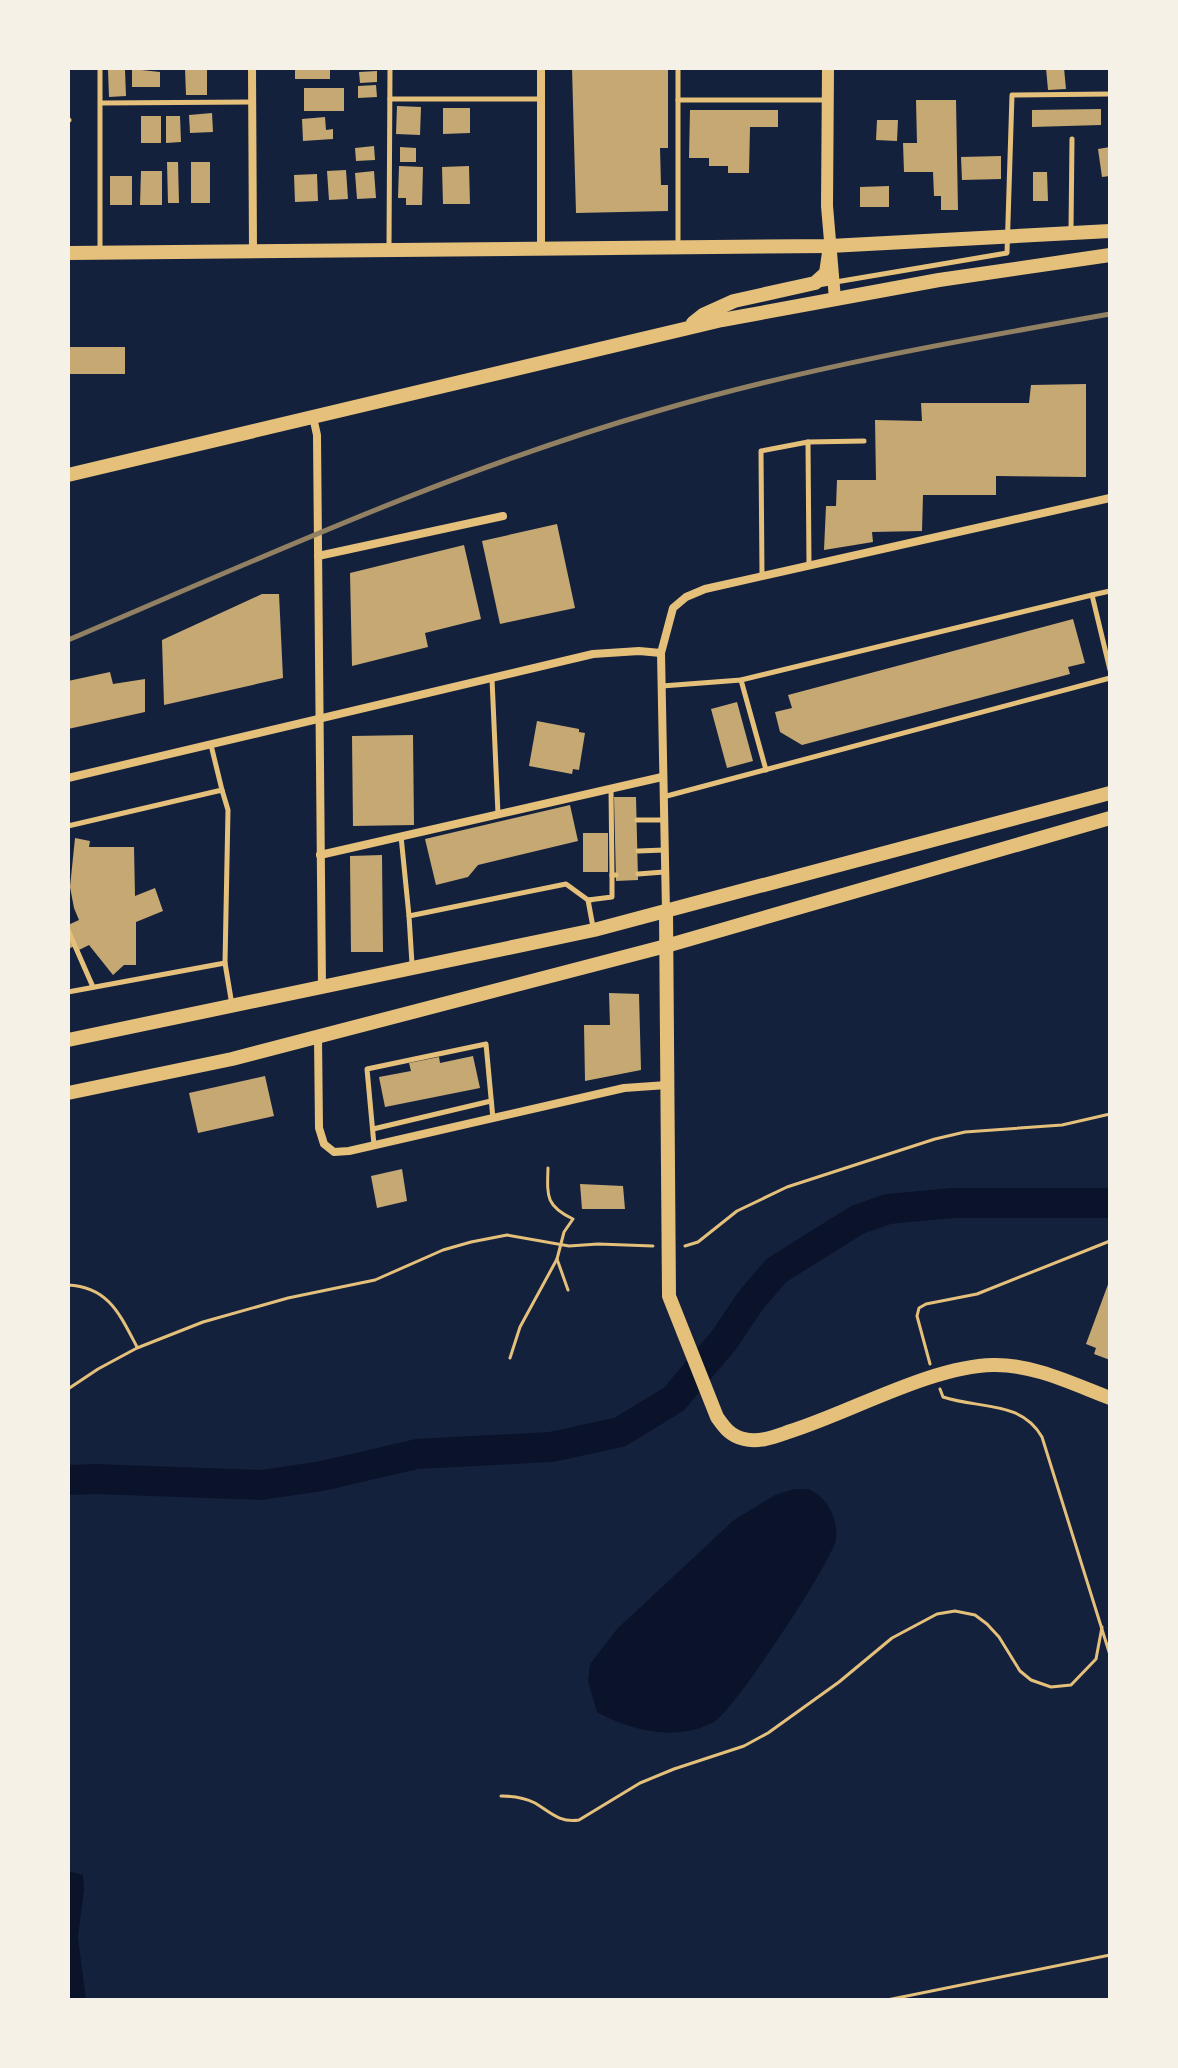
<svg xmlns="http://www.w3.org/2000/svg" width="1178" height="2068" viewBox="0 0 1178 2068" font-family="'Asap Condensed',sans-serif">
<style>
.water{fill:#0b132b}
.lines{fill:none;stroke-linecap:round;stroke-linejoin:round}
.river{stroke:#0b132b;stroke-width:30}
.building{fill:#c6a872}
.path{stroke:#e5c07b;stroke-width:3}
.service{stroke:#e5c07b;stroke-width:5}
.minor{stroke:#e5c07b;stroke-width:8}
.tertiary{stroke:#e5c07b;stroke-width:12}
.secondary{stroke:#e5c07b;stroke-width:14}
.primary{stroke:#e5c07b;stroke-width:14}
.rail{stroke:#918062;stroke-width:5}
</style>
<rect width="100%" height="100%" fill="#14213d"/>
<g class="water">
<path d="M809,1489C827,1498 838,1517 836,1539C833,1561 733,1712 714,1722C677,1742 631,1731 597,1712L588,1681L590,1664L617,1629L734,1520L775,1495L794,1489Z"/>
<polygon points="68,1871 83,1875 84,1890 78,1937 86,2000 68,2000"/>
</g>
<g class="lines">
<polyline class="river" points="68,1480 95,1479 261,1485 322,1476 417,1454 551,1447 620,1432 674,1399 724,1340 751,1300 777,1270 857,1220 888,1209 953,1203 1110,1203"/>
</g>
<g class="building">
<polygon points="185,68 207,68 207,95 186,95"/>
<rect x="295" y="68" width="35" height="11"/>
<polygon points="572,68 668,68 668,148 660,148 661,185 668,185 668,211 576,213"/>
<polygon points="1046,68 1064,68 1066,89 1048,90"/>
<polygon points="132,69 160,72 160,87 132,87"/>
<polygon points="108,70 125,70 126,96 109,97"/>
<polygon points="377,71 377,82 360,83 359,72"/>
<polygon points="376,85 377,97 358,98 358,86"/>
<rect x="304" y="88" width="40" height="23"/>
<polygon points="916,100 956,100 958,210 941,210 941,196 934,196 933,172 904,172 903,143 917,143"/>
<polygon points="397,106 421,107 420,135 396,134"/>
<polygon points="443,108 470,108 470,133 443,134"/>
<polygon points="1101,109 1101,125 1032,127 1032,110"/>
<polygon points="690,110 778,110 778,127 750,127 749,173 728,173 728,166 709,166 709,158 689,158"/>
<polygon points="212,113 213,132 190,133 189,115"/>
<rect x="141" y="116" width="20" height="27"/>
<polygon points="166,116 180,116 181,142 166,143"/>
<polygon points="325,117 326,130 333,129 333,139 303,141 302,119"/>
<polygon points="877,120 898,120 897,141 876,140"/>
<polygon points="374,146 375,160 356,161 355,148"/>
<polygon points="400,147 416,148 416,162 400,162"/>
<polygon points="1110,147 1110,176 1102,177 1098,149"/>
<polygon points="1001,156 1001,179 962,180 961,157"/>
<polygon points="167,162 178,162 179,203 168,203"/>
<rect x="191" y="162" width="19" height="41"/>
<polygon points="399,166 423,167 422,205 406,205 406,198 398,198"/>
<polygon points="469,166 470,204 443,204 442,167"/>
<polygon points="346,170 348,199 329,200 327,171"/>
<polygon points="141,171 162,171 162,205 140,205"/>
<polygon points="374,171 376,198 357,199 355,173"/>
<polygon points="1033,172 1047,172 1048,201 1033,201"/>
<polygon points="317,174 318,201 295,202 294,175"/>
<rect x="110" y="176" width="22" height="29"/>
<polygon points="889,186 889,207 860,207 860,187"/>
<rect x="68" y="347" width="57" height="27"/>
<polygon points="1086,384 1086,477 996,476 996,495 923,495 922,531 872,532 873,542 824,550 826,506 836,506 837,480 876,480 875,420 922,421 921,403 1029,403 1031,385"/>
<polygon points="557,524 575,608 500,624 482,541"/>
<polygon points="464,545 481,619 425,633 428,647 352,666 350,573"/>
<polygon points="262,594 279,594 283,678 164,705 162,640"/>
<polygon points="1073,619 1085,663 1068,667 1070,674 802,745 780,732 775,712 792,708 788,695"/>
<polygon points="110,672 113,684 145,679 145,712 68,729 68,681"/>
<polygon points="737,702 753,761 727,768 711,709"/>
<polygon points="537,721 579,729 579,732 585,733 579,770 573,769 572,774 529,766"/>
<polygon points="413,735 414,825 353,826 352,736"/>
<polygon points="614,797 636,797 638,880 616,881"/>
<polygon points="570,805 578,841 478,865 468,877 436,885 425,839"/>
<rect x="583" y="833" width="25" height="39"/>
<polygon points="75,838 90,841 89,847 134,847 135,896 155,888 163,911 136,922 136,965 124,965 113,975 89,945 79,950 77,945 68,949 68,925 79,920 74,908 70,887"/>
<polygon points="382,855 383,952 351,952 350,856"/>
<polygon points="609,993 639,994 641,1070 585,1081 584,1025 610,1025"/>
<polygon points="473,1056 480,1088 385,1107 379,1077 411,1071 409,1063 439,1057 440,1063"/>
<polygon points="265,1076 274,1116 198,1133 189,1093"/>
<polygon points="402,1169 407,1201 377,1208 371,1176"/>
<polygon points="580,1184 623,1186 625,1209 582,1209"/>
<polygon points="1110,1279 1110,1360 1094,1354 1096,1348 1086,1344"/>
</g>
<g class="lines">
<g class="path">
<polyline points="685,1246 698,1242 737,1211 787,1187 935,1139 965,1132 1062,1125 1110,1114"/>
<polyline points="557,1259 568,1290"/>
<path d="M68,1285C109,1287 120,1315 137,1347"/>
<path d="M510,1358L520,1327L557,1259L564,1232L573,1219C546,1206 547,1197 548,1168"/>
<polyline points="930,1364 917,1316 919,1308 926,1304 977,1294 1110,1241"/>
<polyline points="68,1389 98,1369 137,1348 203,1322 288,1298 375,1280 443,1250 471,1242 507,1235 569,1246 598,1244 653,1246"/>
<path d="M940,1389L943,1397C978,1409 1021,1400 1042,1437L1110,1655"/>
<path d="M501,1796C512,1796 525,1798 535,1803C550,1812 559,1823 579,1820L640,1783L674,1769L744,1746L768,1733L839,1682L892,1638L937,1614L955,1611L975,1615L987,1624L999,1637L1020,1671L1031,1680L1051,1687L1071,1685L1096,1659L1102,1627"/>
<polyline points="887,2000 1110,1955"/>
</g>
<g class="service">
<polyline points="678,68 678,244"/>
<polyline points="390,99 541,99"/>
<polyline points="678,100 825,100"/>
<polyline points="101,103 252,102"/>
<polyline points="68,120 69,120"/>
<polyline points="1071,230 1072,139"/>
<polyline points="389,247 390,68"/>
<polyline points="100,251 100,68"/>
<polyline points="818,285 1007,253 1012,95 1110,94"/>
<polyline points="808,442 864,441"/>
<polyline points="762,576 761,451 808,442 809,565"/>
<polyline points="1092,595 1110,591"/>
<polyline points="492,679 498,814"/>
<polyline points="741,680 766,770"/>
<polyline points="662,686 741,680 1092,595 1110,670"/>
<polyline points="211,745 222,790"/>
<polyline points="611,789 612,876"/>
<polyline points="663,797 1110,678"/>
<polyline points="637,820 663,820"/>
<polyline points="68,826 222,790 228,810 225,963 232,1005"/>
<polyline points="401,836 409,916"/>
<polyline points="638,851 664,850"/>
<polyline points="638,874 664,872"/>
<polyline points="591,900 588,900 593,927"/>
<polyline points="68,930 93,987"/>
<polyline points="412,964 409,916 566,884 588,900 612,897 612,875 616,875"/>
<polyline points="68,992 225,963"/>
<polyline points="373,1129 491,1101"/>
<polyline points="374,1145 367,1069 486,1044 493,1119"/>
</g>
<g class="minor">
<polyline points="252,68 253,252"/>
<polyline points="541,68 541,250"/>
<polyline points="313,417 317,435 322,987"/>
<polyline points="318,556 503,516"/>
<polyline points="68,778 593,654 639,651 661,653"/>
<polyline points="320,855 662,777"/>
<polyline points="666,911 661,653 673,608 686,597 705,589 1110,498"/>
<polyline points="318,1037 319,1128 324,1144 334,1152 349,1151 624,1088 667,1085"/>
</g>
<polyline class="tertiary" points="828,68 827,206 835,299"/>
<path class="secondary" d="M666,911L669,1296L717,1417C724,1427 730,1436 744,1439C760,1443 776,1436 791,1431C851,1412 932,1366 993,1365C1033,1364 1073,1384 1110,1398"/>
<g class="primary">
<polyline points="68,253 830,246 1110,231"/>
<polyline points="693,323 703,315 734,301 815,283 826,273 830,246"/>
<polyline points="68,475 722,320 939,280 1110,255"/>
<polyline points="68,1040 594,930 1110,793"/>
<polyline points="68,1093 232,1059 666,946 1110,818"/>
</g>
<path class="rail" d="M68,640C261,558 453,470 654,412C804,368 957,341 1110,314"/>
</g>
<rect width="1178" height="2068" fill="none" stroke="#f6f1e7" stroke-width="140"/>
</svg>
